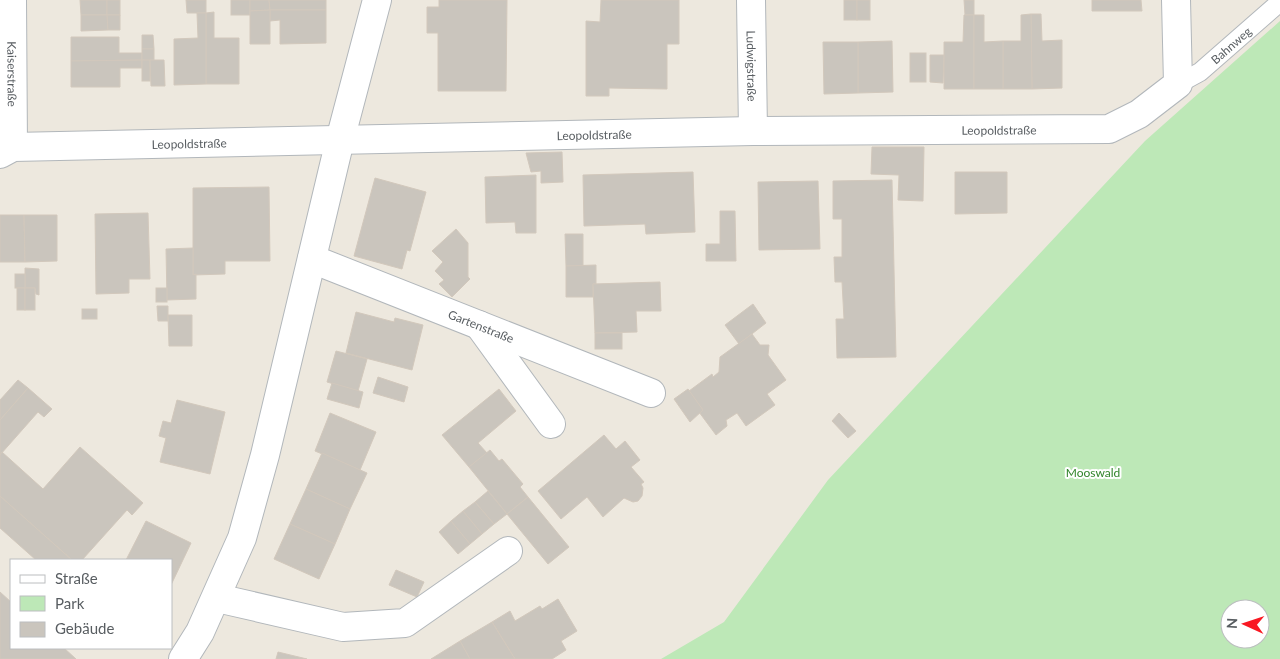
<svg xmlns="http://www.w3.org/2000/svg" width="1280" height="659" viewBox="0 0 1280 659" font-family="Lato,sans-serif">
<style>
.green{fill:#bde8b7;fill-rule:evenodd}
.building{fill:#cac5bd;stroke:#d2c8bc}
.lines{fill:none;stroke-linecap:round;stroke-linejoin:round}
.lane-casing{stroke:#b2b7bb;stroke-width:20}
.street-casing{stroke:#b2b7bb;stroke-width:30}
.lane{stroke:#fff;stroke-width:18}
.street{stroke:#fff;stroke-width:28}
.labels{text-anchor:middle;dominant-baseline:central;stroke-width:4;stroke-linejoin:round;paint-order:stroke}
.street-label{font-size:12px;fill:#585d61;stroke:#fff}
.park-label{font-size:12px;fill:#32852c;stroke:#fff}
</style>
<rect width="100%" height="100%" fill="#ede8de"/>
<path class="green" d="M1280,21V659H661L724,622L828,480L1145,141ZM1230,609H1260V639H1230Z"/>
<g class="building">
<polygon points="80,0 107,0 107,15 81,15"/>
<rect x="107" y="0" width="13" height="15"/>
<polygon points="186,0 206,0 206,13 187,13"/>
<rect x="231" y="0" width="19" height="15"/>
<polygon points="250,0 269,0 270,10 250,11"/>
<polygon points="269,0 326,0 326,10 270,10"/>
<polygon points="439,0 507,0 506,91 438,91 438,33 427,33 427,7 439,7"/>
<polygon points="601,0 679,0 679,44 667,44 667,89 609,88 609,96 586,96 586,21 600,22"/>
<rect x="844" y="0" width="13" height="20"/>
<rect x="857" y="0" width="13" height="20"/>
<polygon points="964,0 974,0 974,15 965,15"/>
<polygon points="1092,0 1141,0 1142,11 1092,11"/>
<polygon points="270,10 326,10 326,43 280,44 280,20 270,21"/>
<polygon points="270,10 270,44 250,44 250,11"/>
<polygon points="214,12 214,38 239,38 239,84 206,84 206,13"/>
<polygon points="197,13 206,13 206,84 174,85 174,39 198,38"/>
<polygon points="1031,14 1041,14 1042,41 1062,40 1062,88 1032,89"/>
<polygon points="1031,14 1032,89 1003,89 1003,41 1021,41 1021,15"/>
<polygon points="81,15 107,15 108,30 81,31"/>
<polygon points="107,15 120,15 120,30 108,30"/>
<polygon points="964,15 974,15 974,89 944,89 944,42 963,42"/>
<polygon points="974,15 984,15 984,42 1003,41 1003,89 974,89"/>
<polygon points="142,35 153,35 154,49 142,49"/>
<polygon points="71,37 119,37 119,53 142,53 142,60 71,61"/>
<polygon points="892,41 893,92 858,93 858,42"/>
<polygon points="823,42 858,42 858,93 824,94"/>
<polygon points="142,49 154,49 154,61 142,60"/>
<rect x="910" y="53" width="16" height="29"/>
<polygon points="930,55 944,55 943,83 930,82"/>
<polygon points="142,60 142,68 120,68 120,87 71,87 71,61"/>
<rect x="142" y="60" width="8" height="21"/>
<polygon points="150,60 164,60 165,86 151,86"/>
<polygon points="872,147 924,147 923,201 898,200 899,175 871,174"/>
<polygon points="562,152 563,182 541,183 541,171 531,172 526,153"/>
<polygon points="693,172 695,232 646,234 645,224 584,226 583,175"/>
<polygon points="955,172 1007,172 1007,213 955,214"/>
<polygon points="536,175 536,233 516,233 515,222 486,223 485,177"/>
<polygon points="375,178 426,192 410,251 407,250 402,269 354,256"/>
<polygon points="892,180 896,357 837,358 836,319 844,319 842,282 835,282 834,257 842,257 842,219 833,219 833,181"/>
<polygon points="818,181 820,249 759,250 758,182"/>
<polygon points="269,187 270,261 225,261 225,274 193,275 193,188"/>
<polygon points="720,211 735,211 736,261 706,261 706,244 720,244"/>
<polygon points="148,213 150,279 129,279 129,293 96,294 95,214"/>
<polygon points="0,215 24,215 25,262 0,262"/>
<polygon points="24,215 57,215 57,261 25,262"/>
<polygon points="456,229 468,243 468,277 470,279 452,297 439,284 444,280 435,271 443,262 432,251"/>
<polygon points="565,234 583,234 583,266 566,266"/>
<polygon points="193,248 193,275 196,274 196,299 167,300 166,249"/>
<polygon points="596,265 596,284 593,284 593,297 566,297 566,266"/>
<polygon points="25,268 39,269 39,295 36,294 35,288 25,288"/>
<rect x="15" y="274" width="10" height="14"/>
<polygon points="660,282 661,311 636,311 637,332 595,333 593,284"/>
<rect x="17" y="288" width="8" height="22"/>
<rect x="25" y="288" width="10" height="22"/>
<rect x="156" y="288" width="11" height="14"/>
<polygon points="753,304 766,323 739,344 725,325"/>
<polygon points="157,306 168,306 168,321 158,321"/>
<rect x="82" y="309" width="15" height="10"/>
<polygon points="356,312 394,322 395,318 423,325 412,370 346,353"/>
<polygon points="168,315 192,315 192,346 169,346"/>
<rect x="595" y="333" width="27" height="16"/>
<polygon points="752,334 760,345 769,345 768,355 786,380 767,394 775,405 746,426 737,413 726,420 727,426 716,435 699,412 703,410 689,391 712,374 713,377 719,372 720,357"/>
<polygon points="336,351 367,359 358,391 327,382"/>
<polygon points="378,377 408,387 404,402 373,393"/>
<polygon points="18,380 28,388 0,420 0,400"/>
<polygon points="332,383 363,392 359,408 327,399"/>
<polygon points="28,388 52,409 44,417 38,412 0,455 0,420"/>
<polygon points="499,389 516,411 478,443 487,453 469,467 442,435"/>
<polygon points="688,389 703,410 690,422 674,399"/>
<polygon points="177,400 225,412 210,474 160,462 166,438 159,436 163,421 171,423"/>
<polygon points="330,413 376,432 360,470 315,451"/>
<polygon points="839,413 856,431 848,438 832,421"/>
<polygon points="604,435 616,449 625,441 640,460 631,467 644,482 641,484 643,488 642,496 638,501 633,502 624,498 603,517 587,497 561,519 538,491"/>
<polygon points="80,447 143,503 132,515 127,510 82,560 72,560 0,496 0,455 2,452 43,489"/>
<polygon points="490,450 499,461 502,459 523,484 520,487 528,497 507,514 469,467"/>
<polygon points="322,453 367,473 350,509 306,489"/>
<polygon points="306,489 350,509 335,544 290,524"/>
<polygon points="488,491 507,514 494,524 475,502"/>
<polygon points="0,496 72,560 36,560 0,528"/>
<polygon points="528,497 569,547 548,564 507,514"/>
<polygon points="475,502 494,524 482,534 463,511"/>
<polygon points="463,511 482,534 470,544 451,521"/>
<polygon points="146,521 191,543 171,585 171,560 126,560"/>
<polygon points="451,521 470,544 458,554 439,532"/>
<polygon points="290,524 335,544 319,579 274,559"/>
<polygon points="396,570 424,582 417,597 389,585"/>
<polygon points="0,592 11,602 11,648 64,648 76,659 0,659"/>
<polygon points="558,599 577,631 561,641 566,650 552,659 515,659 492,622 510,611 515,621 540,606 542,609"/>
<polygon points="492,622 515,659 470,659 460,641"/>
<polygon points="460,641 470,659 431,659"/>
<polygon points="278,652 307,659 276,659"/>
</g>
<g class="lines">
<g class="lane-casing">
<g id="lane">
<path id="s1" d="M1178,84L1200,72L1280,2"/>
</g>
</g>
<g class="street-casing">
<g id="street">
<path id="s2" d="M12,0L13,147"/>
<path id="s3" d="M751,0L753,131"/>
<path id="s4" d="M0,154L13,147L753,131L1109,129L1139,114L1178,84L1176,0"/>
<path id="s5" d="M312,259L651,393"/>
<polyline points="479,325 551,424"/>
<polyline points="217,598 343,627 405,623 508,551"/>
<polyline points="183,659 200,632 242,538 265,455 340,140 377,0"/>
</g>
</g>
<use href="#lane" class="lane"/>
<use href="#street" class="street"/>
</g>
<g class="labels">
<g class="street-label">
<text stroke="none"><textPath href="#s1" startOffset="66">Bahnweg</textPath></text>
<text stroke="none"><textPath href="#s3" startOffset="66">Ludwigstraße</textPath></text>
<text stroke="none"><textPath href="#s2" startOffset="74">Kaiserstraße</textPath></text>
<text stroke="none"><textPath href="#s4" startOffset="1001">Leopoldstraße</textPath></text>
<text stroke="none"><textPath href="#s4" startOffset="596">Leopoldstraße</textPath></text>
<text stroke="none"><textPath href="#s4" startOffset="191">Leopoldstraße</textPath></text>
<text stroke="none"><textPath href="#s5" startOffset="182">Gartenstraße</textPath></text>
</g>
<g class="park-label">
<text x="1093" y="472">Mooswald</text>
</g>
</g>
<rect x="10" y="559" width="162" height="90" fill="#ffffff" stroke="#bcbec0"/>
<rect x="20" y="575" width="25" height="8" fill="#ffffff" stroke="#bcbec0"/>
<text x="55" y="584" font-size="15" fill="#585d61">Straße</text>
<rect x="20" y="596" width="25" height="15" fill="#bde8b7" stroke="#bcbec0"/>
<text x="55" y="609" font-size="15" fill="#585d61">Park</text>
<rect x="20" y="622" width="25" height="15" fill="#cac5bd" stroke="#bcbec0"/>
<text x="55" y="634" font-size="15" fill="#585d61">Gebäude</text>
<g transform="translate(1245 624) rotate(273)"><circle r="24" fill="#ffffff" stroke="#bcbec0"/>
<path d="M0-4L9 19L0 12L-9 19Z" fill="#f91822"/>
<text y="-8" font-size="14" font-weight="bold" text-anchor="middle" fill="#585d61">N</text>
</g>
</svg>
